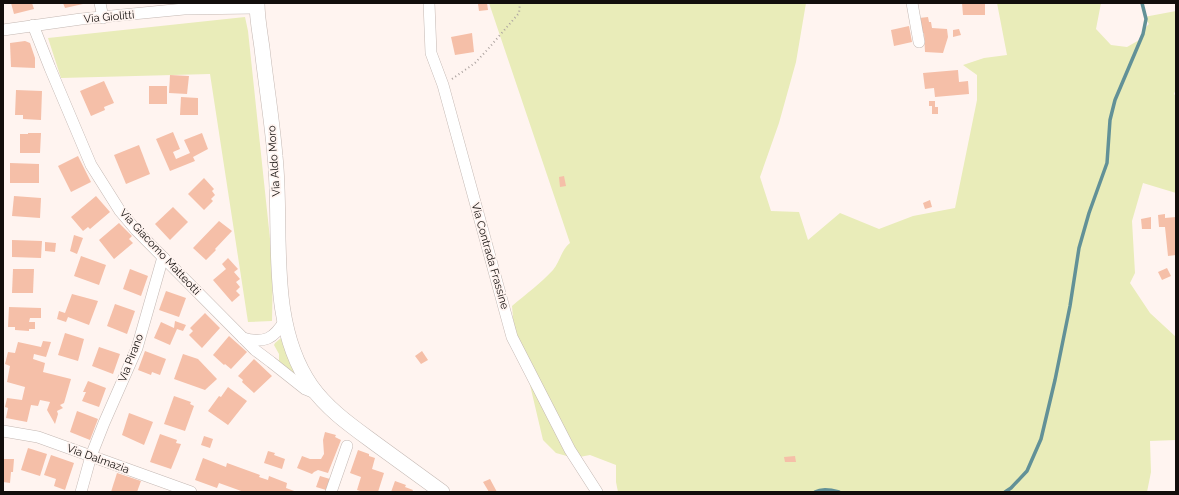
<svg xmlns="http://www.w3.org/2000/svg" width="1179" height="495" viewBox="0 0 1179 495" font-family="Raleway,sans-serif">
<style>
.green{fill:#e9ecb9}
.lines{fill:none;stroke-linecap:round;stroke-linejoin:round}
.stream{stroke:#629197;stroke-width:3.5}
.building{fill:#f5bfa8}
.street-casing{stroke:#c4b8b3;stroke-width:12}
.secondary-casing{stroke:#c4b8b3;stroke-width:16}
.path{stroke:#aba29f;stroke-width:2;stroke-dasharray:1 3;stroke-linecap:butt}
.street{stroke:#fff;stroke-width:11}
.secondary{stroke:#fff;stroke-width:15}
.labels{text-anchor:middle;dominant-baseline:central;stroke-width:3.5;stroke-linejoin:round;paint-order:stroke}
.street-label{font-size:11px;fill:#120e0c;stroke:#fff4f0}
</style>
<rect width="100%" height="100%" fill="#fff4f0"/>
<g class="green">
<path d="M489,3H806L796,62L779,123L760,177L771,211L799,212L808,240L840,213L879,229L913,216L955,208L977,100V75L963,65L984,58L1007,55L997,3H1101L1096,29L1111,45L1127,47L1141,39L1145,28L1149,24L1144,17L1176,11V89L1174,94L1176,96V193L1143,183L1132,221L1135,273L1130,283L1150,313L1176,337V440L1150,441L1151,472L1147,492H618L616,482V465L590,455L574,458L556,453L543,440L530,385L514,330L512,306C526,294 541,283 553,270C560,262 561,250 570,243Z"/>
<polygon points="245,17 248,31 273,267 272,321 248,322 210,74 61,78 48,38"/>
<polygon points="281,338 287,354 298,377 297,378 279,361 279,354 274,345 275,343"/>
</g>
<g class="lines">
<g class="stream">
<path d="M815,492C822,488 832,490 839,492"/>
<polyline points="1005,492 1011,488 1027,471 1041,439 1055,380 1070,306 1079,248 1089,213 1107,163 1110,120 1115,100 1143,34 1146,19 1142,3"/>
</g>
</g>
<g class="building">
<polygon points="11,3 32,3 34,9 14,14"/>
<polygon points="63,3 82,3 83,4 65,8"/>
<polygon points="487,3 488,10 479,11 478,4"/>
<polygon points="962,3 985,3 985,15 963,15"/>
<polygon points="928,17 929,22 931,22 932,28 947,29 948,37 943,53 925,52 924,33 920,34 919,18"/>
<polygon points="909,26 912,42 894,46 891,30"/>
<polygon points="959,29 961,35 953,37 953,30"/>
<polygon points="472,33 474,52 455,55 451,37"/>
<polygon points="25,41 30,43 35,58 35,68 11,67 10,43"/>
<polygon points="958,70 959,82 968,81 969,94 935,97 934,88 925,89 923,73"/>
<polygon points="170,75 189,76 187,94 169,93"/>
<polygon points="104,81 114,103 104,107 105,110 91,116 80,91"/>
<rect x="149" y="86" width="18" height="18"/>
<polygon points="16,90 42,91 41,120 23,119 23,115 15,115"/>
<polygon points="181,97 198,98 198,115 180,115"/>
<polygon points="929,101 935,101 935,107 938,107 938,114 932,114 932,106 929,106"/>
<polygon points="173,132 180,149 173,152 176,159 190,153 184,140 202,133 208,149 193,157 195,161 170,171 156,139"/>
<polygon points="28,133 41,133 40,153 20,153 20,134 28,134"/>
<polygon points="139,145 150,174 126,184 114,155"/>
<polygon points="78,156 91,182 71,192 58,166"/>
<polygon points="10,163 39,164 39,183 10,183"/>
<polygon points="564,176 566,186 560,187 559,177"/>
<polygon points="204,178 214,189 212,191 215,195 211,199 213,201 204,210 188,194"/>
<polygon points="14,196 41,198 40,218 12,216"/>
<polygon points="96,196 110,212 90,229 88,227 83,231 71,217"/>
<polygon points="930,200 932,207 925,209 923,203"/>
<polygon points="173,207 188,222 170,240 155,224"/>
<polygon points="1165,214 1165,218 1176,217 1176,255 1168,256 1165,227 1159,227 1158,215"/>
<polygon points="1151,217 1151,229 1142,229 1141,219"/>
<polygon points="219,221 232,231 215,249 216,250 206,260 193,248"/>
<polygon points="119,223 132,236 129,239 133,243 114,259 99,240"/>
<polygon points="74,235 83,238 77,254 70,251"/>
<polygon points="12,240 42,241 41,258 12,257"/>
<polygon points="45,242 56,243 55,252 45,251"/>
<polygon points="81,256 106,265 99,285 74,276"/>
<polygon points="228,258 238,269 234,272 240,279 236,282 240,287 236,291 240,295 232,302 213,280 226,269 222,264"/>
<polygon points="1167,268 1171,276 1162,280 1158,272"/>
<polygon points="13,269 34,269 33,293 12,293"/>
<polygon points="130,269 148,276 141,296 123,289"/>
<polygon points="166,291 186,298 179,317 159,310"/>
<polygon points="72,294 98,301 89,325 68,317 66,322 57,319 59,311 65,313"/>
<polygon points="115,304 135,311 127,334 107,326"/>
<polygon points="9,307 41,308 41,318 30,318 29,322 35,322 35,329 29,329 29,331 15,330 15,327 8,327"/>
<polygon points="205,313 220,328 202,348 189,335 193,331 190,328"/>
<polygon points="175,321 186,325 183,331 177,329 170,345 154,338 161,322 174,328"/>
<polygon points="65,333 84,339 78,361 58,355"/>
<polygon points="229,336 247,352 231,369 225,364 224,365 213,355"/>
<polygon points="43,341 51,342 46,357 34,354 33,359 45,363 43,372 71,379 64,403 60,405 63,408 57,411 58,414 55,424 47,410 50,402 40,400 38,406 31,405 27,422 6,418 8,408 5,407 7,398 22,400 25,387 7,382 10,366 5,364 8,352 15,353 18,342 41,347"/>
<polygon points="99,347 120,354 113,374 92,366"/>
<polygon points="145,351 166,359 160,375 152,372 151,375 138,370"/>
<polygon points="422,351 428,360 421,364 415,356"/>
<polygon points="183,354 198,359 217,379 205,390 174,379"/>
<polygon points="254,359 272,376 254,393 242,382 243,380 238,376"/>
<polygon points="88,381 106,388 99,407 82,401 86,392 83,392"/>
<polygon points="228,387 247,401 228,425 208,411 219,396 221,397"/>
<polygon points="174,396 191,402 190,404 194,406 185,431 164,424"/>
<polygon points="77,411 98,419 90,440 70,432"/>
<polygon points="129,413 153,422 144,445 122,435"/>
<polygon points="325,432 336,435 335,437 341,440 328,473 318,470 314,472 312,474 297,468 302,456 310,459 321,459 324,454 323,440"/>
<polygon points="160,434 177,440 176,443 181,444 171,469 150,462"/>
<polygon points="204,436 213,439 210,448 201,445"/>
<polygon points="28,448 47,454 40,476 21,470"/>
<polygon points="358,450 369,454 369,456 375,458 372,469 384,473 378,492 364,492 357,490 361,477 350,473"/>
<polygon points="268,451 275,453 274,455 285,459 282,469 264,463"/>
<polygon points="51,455 74,463 65,490 54,486 56,479 44,475"/>
<polygon points="795,456 796,462 785,462 784,457"/>
<polygon points="203,458 226,467 227,463 260,475 259,477 268,480 269,476 287,483 286,488 297,492 244,492 219,483 217,488 195,480"/>
<polygon points="3,459 14,459 13,472 11,472 10,483 3,482"/>
<polygon points="117,473 141,481 137,492 111,492"/>
<polygon points="320,476 330,479 326,490 316,487"/>
<polygon points="490,479 497,492 489,492 483,482"/>
<polygon points="395,481 406,485 405,487 413,490 412,492 391,492"/>
</g>
<g class="lines">
<g class="street-casing">
<g id="street">
<polyline points="100,3 103,18"/>
<polyline points="429,3 431,53 443,85 512,337 570,450 597,492"/>
<polyline points="912,3 919,42"/>
<polyline points="33,25 50,68 91,165 120,211 136,230 255,350 271,362 305,389 317,394"/>
<polyline points="3,30 81,19 184,9 257,8"/>
<path d="M243,338C264,344 274,339 285,320"/>
<polyline points="3,431 38,437 191,492"/>
<polyline points="81,492 91,456 104,423 137,348 163,257"/>
<polyline points="331,492 347,446"/>
</g>
</g>
<g class="secondary-casing">
<path id="secondary" d="M257,3C257,18 260,33 262,48C266,84 272,120 275,156C283,230 266,321 311,386C328,410 353,427 376,444C398,460 420,476 442,492"/>
</g>
<polyline class="path" points="452,79 475,63 488,49 519,13 520,3"/>
<use href="#street" class="street"/>
<use href="#secondary" class="secondary"/>
</g>
<g class="labels">
<g class="street-label">
<text transform="translate(109 17) rotate(-5)">Via Giolitti</text>
<text transform="translate(274 161) rotate(-94)">Via Aldo Moro</text>
<text transform="translate(160 252) rotate(47)">Via Giacomo Matteotti</text>
<text transform="translate(490 256) rotate(74)">Via Contrada Frassine</text>
<text transform="translate(131 358) rotate(-69)">Via Pirano</text>
<text transform="translate(98 459) rotate(20)">Via Dalmazia</text>
</g>
</g>
<rect width="1179" height="495" fill="none" stroke="#120e0c" stroke-width="8"/>
</svg>
